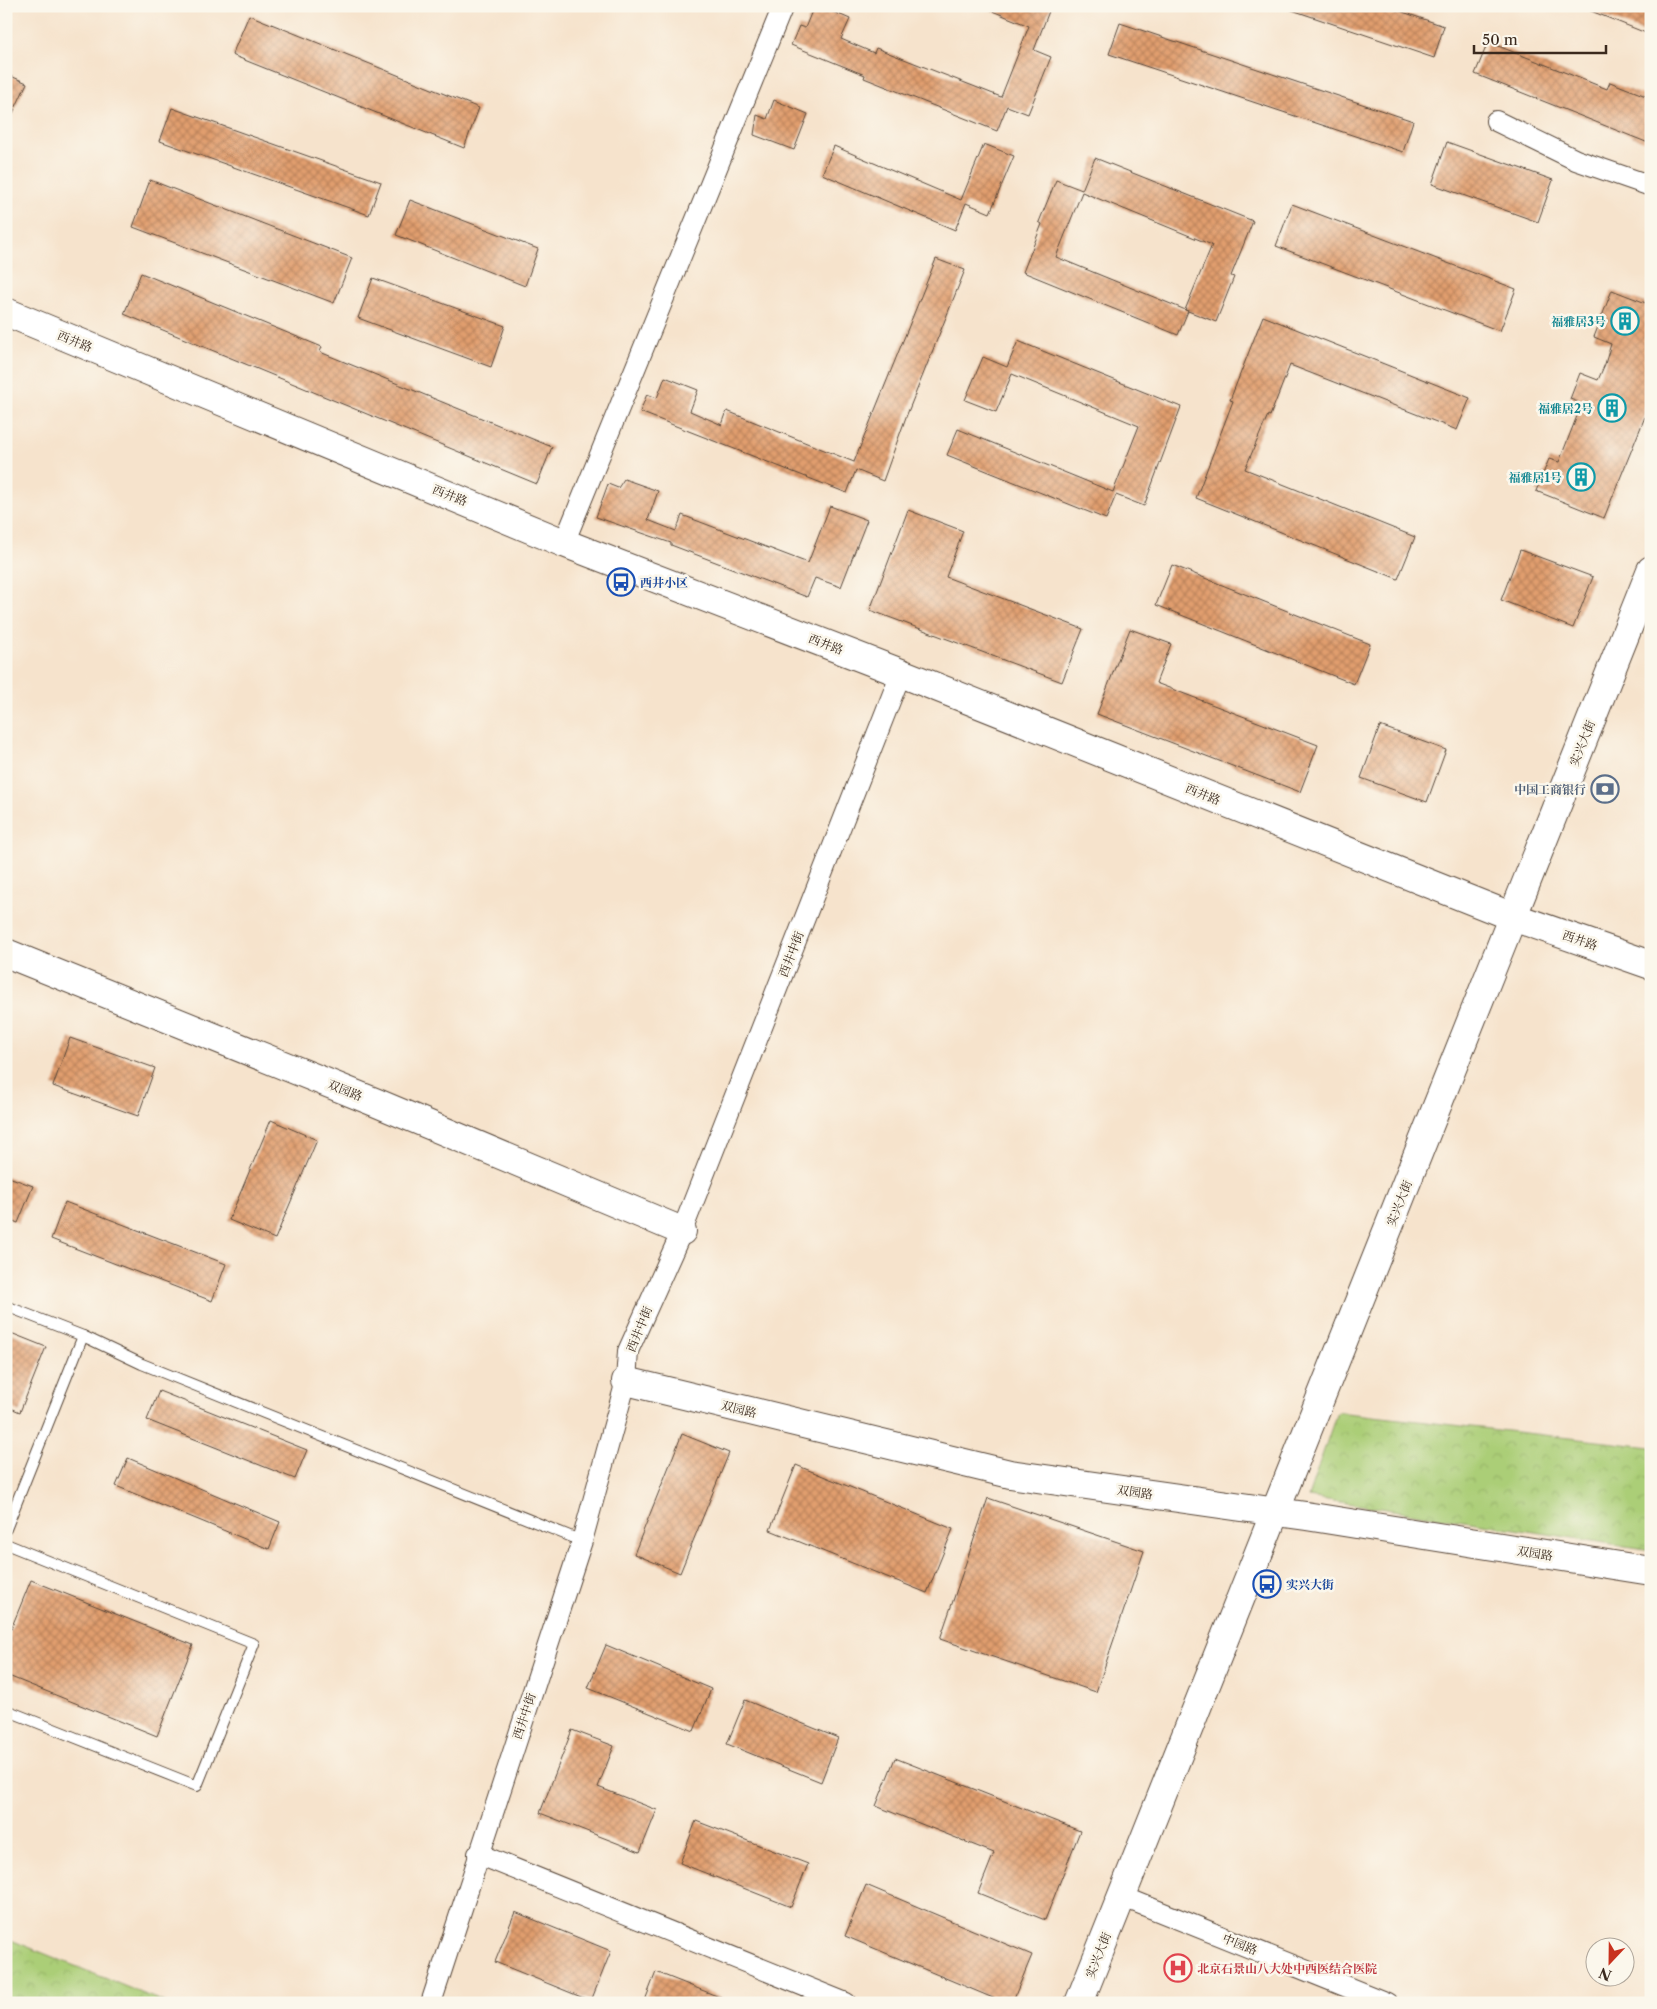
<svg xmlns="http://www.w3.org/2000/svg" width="1657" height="2009" viewBox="0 0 1657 2009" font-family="'Libre Caslon Text','Noto Serif SC',serif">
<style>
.park{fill:url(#park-crowns);stroke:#737c4a}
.building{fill:url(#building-cross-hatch);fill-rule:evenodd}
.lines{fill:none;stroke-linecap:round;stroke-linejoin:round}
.lane-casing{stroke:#574638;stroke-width:12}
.street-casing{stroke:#574638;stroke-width:22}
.secondary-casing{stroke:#574638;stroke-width:30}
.lane{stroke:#fff;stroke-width:10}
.street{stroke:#fff;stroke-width:20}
.secondary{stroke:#fff;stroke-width:28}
.labels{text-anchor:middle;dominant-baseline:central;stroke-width:5;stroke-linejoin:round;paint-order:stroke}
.culture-label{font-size:12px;font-weight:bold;fill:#0d838f;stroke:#fbf7ec;text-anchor:end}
.street-label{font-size:12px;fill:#3b2a1e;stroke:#fbf7ec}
.transit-label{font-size:12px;font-weight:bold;fill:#164399;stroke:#fbf7ec;text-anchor:start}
.service-label{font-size:12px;font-weight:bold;fill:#4e5e75;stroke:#fbf7ec;text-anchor:end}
.health-label{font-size:12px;font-weight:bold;fill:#be3a42;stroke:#fbf7ec;text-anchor:start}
</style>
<defs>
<pattern id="park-crowns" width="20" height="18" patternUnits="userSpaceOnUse" patternTransform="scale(1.25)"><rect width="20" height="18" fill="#abce77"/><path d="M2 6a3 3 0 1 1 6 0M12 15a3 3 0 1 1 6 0" fill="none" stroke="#94b166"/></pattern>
<pattern id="building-cross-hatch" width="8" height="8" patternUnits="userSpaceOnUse" patternTransform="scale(1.25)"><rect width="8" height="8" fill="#e19e6e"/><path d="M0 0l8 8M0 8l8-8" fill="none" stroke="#b8815a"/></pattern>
</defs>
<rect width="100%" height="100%" fill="#fbf7ec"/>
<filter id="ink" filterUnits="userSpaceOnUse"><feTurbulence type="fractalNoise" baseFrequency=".02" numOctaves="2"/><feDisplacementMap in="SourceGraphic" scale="10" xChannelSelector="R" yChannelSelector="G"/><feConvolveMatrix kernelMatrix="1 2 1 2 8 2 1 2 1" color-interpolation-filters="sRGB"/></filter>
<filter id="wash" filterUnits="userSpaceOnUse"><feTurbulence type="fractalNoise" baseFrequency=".0096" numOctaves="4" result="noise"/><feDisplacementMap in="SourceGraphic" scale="20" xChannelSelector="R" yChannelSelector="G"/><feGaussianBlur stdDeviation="1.12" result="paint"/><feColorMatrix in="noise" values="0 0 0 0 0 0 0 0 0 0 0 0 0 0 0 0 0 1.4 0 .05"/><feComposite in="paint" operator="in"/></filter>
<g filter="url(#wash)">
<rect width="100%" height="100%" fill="#f6e3cc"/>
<g class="park">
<polygon points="1337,1412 1651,1447 1651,1550 1308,1497"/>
<polygon points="6,1938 166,2003 6,2003"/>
</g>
<g id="blocks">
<g class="building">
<polygon points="814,6 820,6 850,19 841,39 874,53 876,48 1001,97 1029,26 980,6 1051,6 1034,50 1051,57 1028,114 1007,106 997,131 864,78 865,75 791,45 799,26 805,28"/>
<polygon points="1290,6 1385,6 1444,26 1434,58 1289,9"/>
<polygon points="1581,6 1651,6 1651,35 1581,7"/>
<polygon points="249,15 479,108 464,148 232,55"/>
<polygon points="1120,23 1413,121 1403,152 1109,54"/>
<polygon points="1488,42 1607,89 1610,82 1651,98 1651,144 1475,74"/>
<polygon points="6,74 27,83 6,128"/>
<polygon points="774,100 808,114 794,150 754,135 757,115 767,119"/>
<polygon points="172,108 381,182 369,215 160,141"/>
<polygon points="1447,142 1553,180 1538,222 1432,184"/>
<polygon points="984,144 1014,156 990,213 966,203 955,230 822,174 834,146 961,200"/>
<path d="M1095,158L1253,221L1231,276L1234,277L1216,322L1188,311L1178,335L1023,272L1042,224L1039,222L1056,180L1082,190ZM1082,192L1212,245L1185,310L1188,311L1056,257Z"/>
<polygon points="150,180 352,258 334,303 133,227"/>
<polygon points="410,200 538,249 525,286 396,235"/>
<polygon points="1292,204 1516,289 1500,331 1276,246"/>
<polygon points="936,259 965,270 906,417 883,481 856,470 847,493 640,412 647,394 657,398 665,377 698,390 690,411 722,425 727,411 854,462"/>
<polygon points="141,273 322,347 320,352 552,447 537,484 124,314"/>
<polygon points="373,278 505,326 491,367 358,318"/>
<polygon points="1612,290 1651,305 1651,402 1604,518 1536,491 1549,459 1559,462 1577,416 1573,414 1578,402 1570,399 1580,373 1598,380 1605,364 1611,344 1594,337"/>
<polygon points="1263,316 1470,398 1457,430 1290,365 1270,416 1268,415 1245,469 1415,537 1398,579 1196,498 1233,401 1230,400"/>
<polygon points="1018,341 1181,407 1144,506 1116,495 1106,519 947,455 958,429 1113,492 1139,426 1012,374 996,412 965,400 983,357 1007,367"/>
<polygon points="624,479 658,491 648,520 676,531 682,515 808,563 830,506 867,520 841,587 815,578 807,597 671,545 671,543 596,517 608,484 618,488"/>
<polygon points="908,510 963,531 946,577 1083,629 1062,682 870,610"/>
<polygon points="1520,550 1593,577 1573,628 1501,600"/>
<polygon points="1172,565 1370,644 1354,684 1156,605"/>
<polygon points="1130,629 1171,644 1156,683 1318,745 1300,792 1097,714"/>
<polygon points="1380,726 1446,750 1427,802 1361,778"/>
<polygon points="70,1038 155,1068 138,1116 53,1086"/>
<polygon points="271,1120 317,1140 275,1239 229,1220"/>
<polygon points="6,1176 33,1186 18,1223 6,1218"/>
<polygon points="65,1202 226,1264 212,1301 51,1239"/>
<polygon points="6,1331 46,1347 20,1412 6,1406"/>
<polygon points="159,1391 307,1450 295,1479 147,1420"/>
<polygon points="682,1434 729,1453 680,1573 634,1554"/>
<polygon points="128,1458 280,1522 269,1549 116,1486"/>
<polygon points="796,1465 953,1529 927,1593 770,1530"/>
<polygon points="988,1498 1144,1551 1096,1692 940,1639"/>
<polygon points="31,1580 193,1645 157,1736 6,1675 6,1641"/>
<polygon points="606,1645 711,1689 694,1731 588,1688"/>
<polygon points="745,1700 838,1738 821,1782 727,1744"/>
<polygon points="572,1730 614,1746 598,1787 657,1810 640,1852 540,1813"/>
<polygon points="895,1758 1080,1831 1045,1920 978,1893 994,1853 876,1806"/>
<polygon points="696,1821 808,1864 791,1907 680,1863"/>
<polygon points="866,1885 1032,1955 1012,2003 1005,2003 845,1936"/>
<polygon points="515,1912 611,1951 591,2001 495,1962"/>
<polygon points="656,1972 732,2002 731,2003 644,2003"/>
</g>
</g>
</g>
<g filter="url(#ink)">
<use href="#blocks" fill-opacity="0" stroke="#574638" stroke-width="1"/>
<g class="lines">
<g class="lane-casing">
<g id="lane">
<polyline points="6,1306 83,1336 6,1529"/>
<polyline points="83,1336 142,1364 582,1541"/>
<polyline points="6,1544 254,1644 197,1786 6,1710"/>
</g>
</g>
<g class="street-casing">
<g id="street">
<polyline points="1496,121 1576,160 1651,186"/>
<polyline points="564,543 783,6"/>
<polyline points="478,1854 846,2003"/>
<polyline points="1121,1896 1387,2003"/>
<polyline points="431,2003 582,1541 626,1381 628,1351 682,1231 901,673"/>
</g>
</g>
<g class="secondary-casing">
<g id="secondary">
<polyline points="6,312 564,543 901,673 1513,917 1651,965"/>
<polyline points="6,953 377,1103 682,1231"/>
<polyline points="626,1381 1010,1474 1306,1516 1651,1571"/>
<polyline points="1079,2003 1651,570"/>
</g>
</g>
<use href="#lane" class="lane"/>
<use href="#street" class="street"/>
<use href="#secondary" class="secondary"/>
</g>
</g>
<defs>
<g id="building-ring" transform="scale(1.4375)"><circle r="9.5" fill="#fbf7ec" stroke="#0f9aa8" stroke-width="1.5"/><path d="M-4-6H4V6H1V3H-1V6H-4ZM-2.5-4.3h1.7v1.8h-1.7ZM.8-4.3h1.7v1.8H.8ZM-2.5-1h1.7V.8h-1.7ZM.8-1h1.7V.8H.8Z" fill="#0f9aa8"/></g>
<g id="bus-ring" transform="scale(1.4375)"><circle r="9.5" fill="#fbf7ec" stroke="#1a4fb4" stroke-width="1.5"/><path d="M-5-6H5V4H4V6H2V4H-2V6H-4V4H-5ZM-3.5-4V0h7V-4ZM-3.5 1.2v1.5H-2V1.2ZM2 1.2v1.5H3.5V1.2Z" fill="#1a4fb4"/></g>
<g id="bank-ring" transform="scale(1.4375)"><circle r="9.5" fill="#fbf7ec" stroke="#5c6f8a" stroke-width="1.5"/><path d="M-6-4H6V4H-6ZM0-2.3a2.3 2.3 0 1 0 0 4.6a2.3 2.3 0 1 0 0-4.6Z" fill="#5c6f8a"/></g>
<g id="hospital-ring" transform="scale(1.4375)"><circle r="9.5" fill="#fbf7ec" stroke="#e0444e" stroke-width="1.5"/><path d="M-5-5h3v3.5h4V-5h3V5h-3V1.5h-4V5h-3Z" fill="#e0444e"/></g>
</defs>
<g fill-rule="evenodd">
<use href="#building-ring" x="1625" y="321"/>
<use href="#building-ring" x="1612" y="408"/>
<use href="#building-ring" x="1581" y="477"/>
<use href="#bus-ring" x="621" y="582"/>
<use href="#bank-ring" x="1605" y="789"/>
<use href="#bus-ring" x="1267" y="1584"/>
<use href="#hospital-ring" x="1178" y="1968"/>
</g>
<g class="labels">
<g class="culture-label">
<text x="1606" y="321">福雅居3号</text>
<text x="1593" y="408">福雅居2号</text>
<text x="1562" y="477">福雅居1号</text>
</g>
<g class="street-label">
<text transform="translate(75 341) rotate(22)">西井路</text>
<text transform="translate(450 495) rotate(22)">西井路</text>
<text transform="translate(826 644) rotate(21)">西井路</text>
<text transform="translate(1582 743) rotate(-68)">实兴大街</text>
<text transform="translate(1203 794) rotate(22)">西井路</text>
<text transform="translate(1580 940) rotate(19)">西井路</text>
<text transform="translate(791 954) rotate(-69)">西井中街</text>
<text transform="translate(345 1090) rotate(22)">双园路</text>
<text transform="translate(1399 1203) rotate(-68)">实兴大街</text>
<text transform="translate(639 1329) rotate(-68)">西井中街</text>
<text transform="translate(739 1409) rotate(14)">双园路</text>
<text transform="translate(1135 1492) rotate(8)">双园路</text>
<text transform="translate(1535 1553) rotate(9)">双园路</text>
<text transform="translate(524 1716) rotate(-72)">西井中街</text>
<text transform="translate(1240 1944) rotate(22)">中园路</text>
<text transform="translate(1098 1955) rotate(-68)">实兴大街</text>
</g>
<g class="transit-label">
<text x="640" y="582">西井小区</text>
<text x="1286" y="1584">实兴大街</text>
</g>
<g class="service-label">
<text x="1586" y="789">中国工商银行</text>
</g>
<g class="health-label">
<text x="1197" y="1968">北京石景山八大处中西医结合医院</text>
</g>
</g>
<rect width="1657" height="2009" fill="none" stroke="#fbf7ec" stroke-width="25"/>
<g transform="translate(1610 1962) rotate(202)"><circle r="24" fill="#fbf7ec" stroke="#aea59a"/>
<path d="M0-4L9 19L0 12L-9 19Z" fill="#c8321e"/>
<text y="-8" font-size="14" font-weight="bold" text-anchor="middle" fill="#3b2a1e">N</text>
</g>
<path d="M1474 45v8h132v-8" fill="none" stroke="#3b2a1e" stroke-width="2.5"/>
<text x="1482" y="45" font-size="15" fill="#3b2a1e" stroke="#fbf7ec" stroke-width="4" paint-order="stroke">50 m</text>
</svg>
